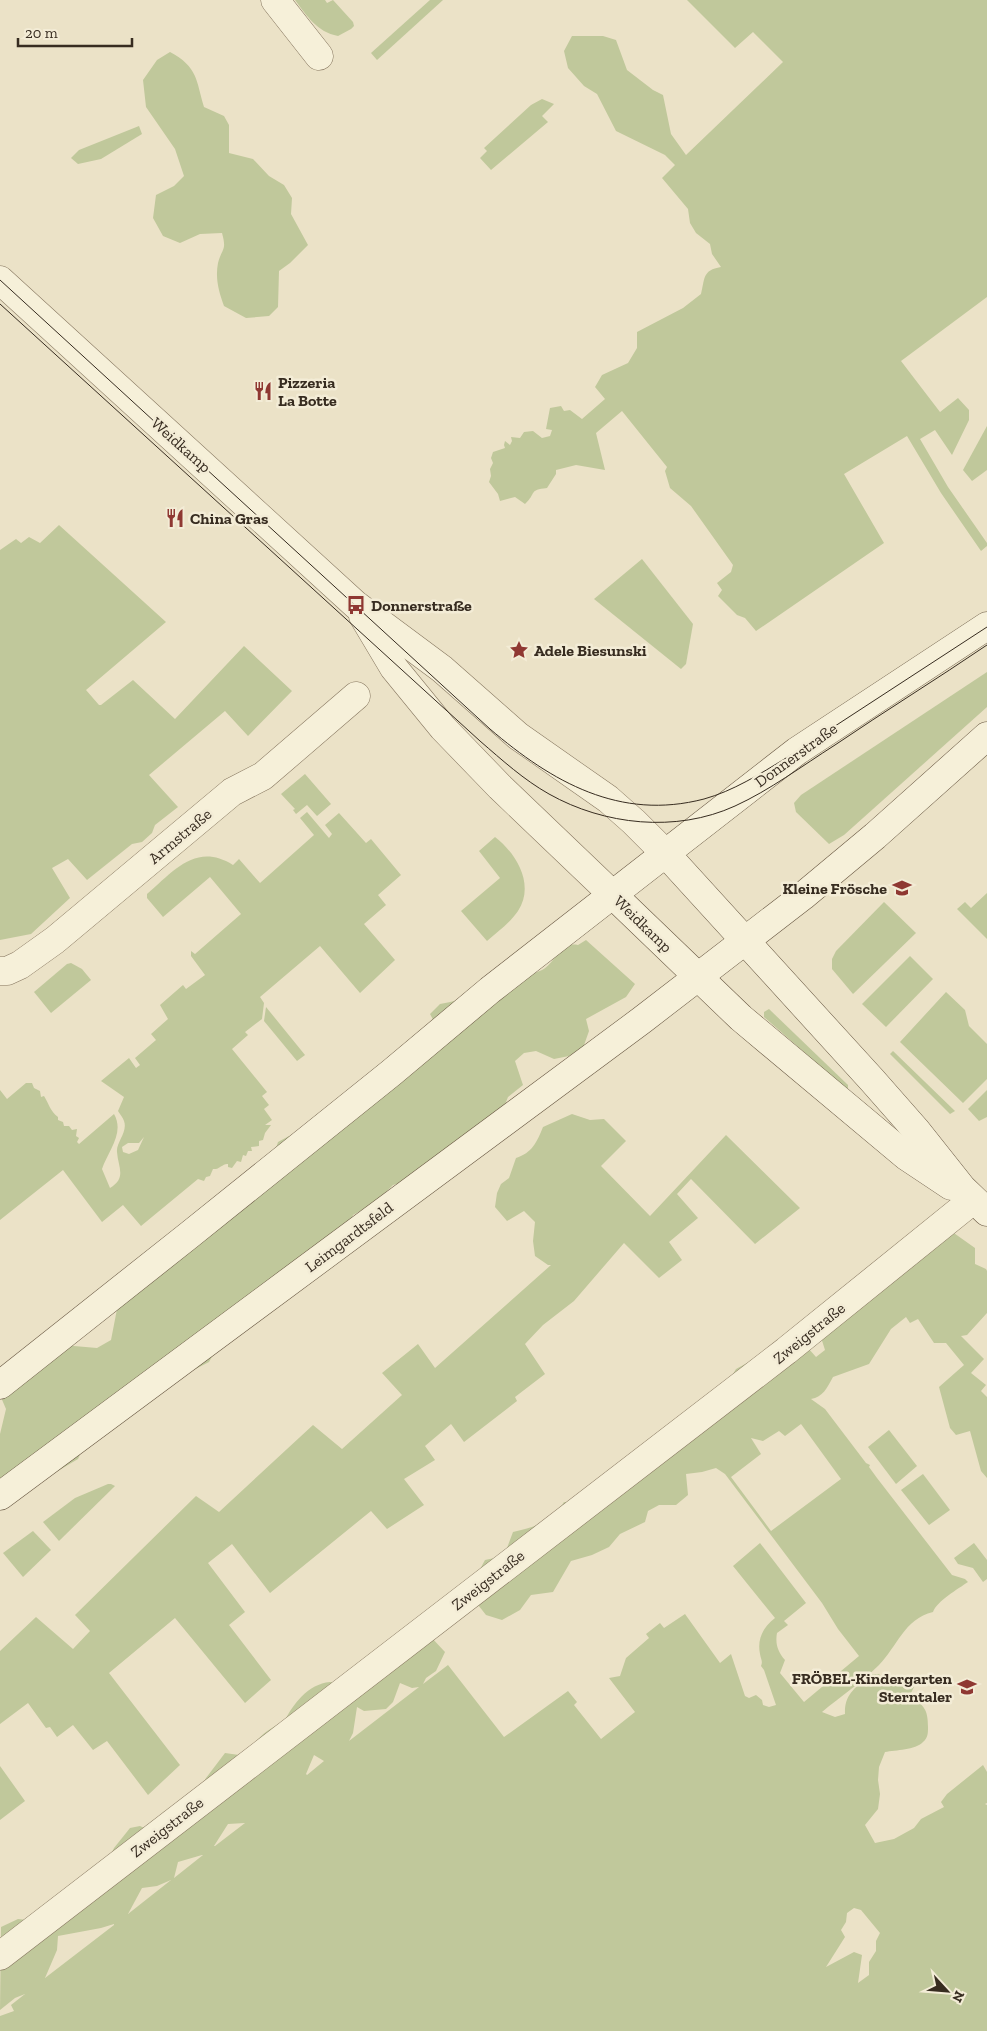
<svg xmlns="http://www.w3.org/2000/svg" width="987" height="2031" viewBox="0 0 987 2031" font-family="'Zilla Slab',serif">
<style>
.green{fill:#c0c89b;fill-rule:evenodd}
.lines{fill:none;stroke-linecap:round;stroke-linejoin:round}
.street-casing{stroke:#85755e;stroke-width:29}
.secondary-casing{stroke:#675641;stroke-width:29}
.street{stroke:#f6f0d9;stroke-width:28}
.secondary{stroke:#f6f0d9;stroke-width:28}
.tram{stroke:#372c20;stroke-width:1}
.labels{text-anchor:middle;dominant-baseline:central;stroke-width:5;stroke-linejoin:round;paint-order:stroke}
.poi-label{font-size:16px;font-weight:bold;fill:#372c20;stroke:#f3ecd6;text-anchor:start}
.street-label{font-size:16px;fill:#372c20;stroke:#f3ecd6}
</style>
<rect width="100%" height="100%" fill="#ebe2c7"/>
<g class="green">
<path d="M295,0H325L327,3L333,0L353,22L354,26L351,29L338,36C317,32 307,16 295,0Z"/>
<polygon points="430,0 443,0 377,60 371,53"/>
<path d="M687,0H987V297L901,361L940,412L958,398L969,410V420L952,455L935,430L920,439L948,487L987,543V546L981,551L941,493L907,436L844,474L884,543L756,631L745,618L737,615L718,596L722,590L717,583L731,572L733,565L691,506L670,488L665,471L667,467L622,411L596,433L605,470L576,465L556,470V474L547,488C528,490 537,493 525,504L515,497L500,501L498,494L489,482L491,476L490,469L493,463L491,458L493,452L505,448L504,445L505,441L510,445L512,441L511,437L520,438L524,432L533,431L542,438L550,436L552,430L546,429L550,408L561,406L564,411L570,410L582,419L605,399L595,387L602,375L628,363L637,348V332L683,308L701,294C705,279 702,270 721,267L712,254L710,244L696,233L690,223L688,209L662,178L675,165L665,155L616,131L597,94L584,86L568,68L564,51L572,36H603L616,40L627,70L653,90L663,95L671,134L686,155L783,62L753,32L735,48Z"/>
<path d="M170,52C198,67 196,80 204,107L224,116L229,125V153L253,159L269,176L284,185L292,198L291,214L308,245L290,263L279,271L278,307L269,316L246,318L224,306C219,292 215,279 218,263C222,248 227,251 222,233L200,234L180,243L163,236L153,218L156,195L174,186L184,176L175,149L146,107L143,80L157,60Z"/>
<polygon points="542,99 554,104 542,116 548,122 491,170 480,158 487,151 484,148 531,105"/>
<polygon points="139,126 142,134 101,159 78,164 71,158 79,150"/>
<polygon points="987,426 987,470 972,481 963,470"/>
<polygon points="59,525 166,622 86,690 99,705 101,705 133,680 175,719 244,646 292,691 248,736 225,711 149,775 178,807 155,825 152,833 142,842 132,844 87,880 68,859 52,868 70,898 31,934 0,940 0,550 16,539 21,543 29,537 40,543"/>
<polygon points="642,559 693,624 686,664 681,669 594,599"/>
<polygon points="987,672 987,707 844,835 829,844 796,812 794,803 801,795"/>
<polygon points="305,774 331,804 317,816 307,805 296,814 293,810 295,809 281,794"/>
<path d="M307,812L329,838L332,834L325,825L339,813L366,843L371,839L401,875L378,895L386,905L364,924L395,960L360,993L320,946L260,997L264,1003L262,1019L245,1032L248,1035L232,1049L267,1092L262,1096L269,1105L264,1109L272,1120L265,1125H271L265,1133L263,1140L259,1141V1146L251,1147L252,1151H248L246,1156L243,1155L241,1162L237,1161L232,1168L228,1167V1164C223,1163 219,1170 213,1169L210,1176L206,1177L204,1181L198,1179L141,1226L123,1205L102,1222L63,1170L0,1220V1090L7,1099L26,1083H32L34,1088L40,1091L41,1097L44,1096C49,1104 50,1111 58,1117V1120L63,1122L64,1126H69L72,1130L77,1129L76,1136L79,1138L77,1142L79,1144L114,1114C125,1133 108,1151 102,1169L110,1188C127,1178 118,1167 117,1152C116,1142 128,1132 124,1121C123,1118 120,1114 118,1111L124,1097L101,1081L129,1058L136,1068L140,1065L135,1058L156,1040L151,1034L168,1019L160,1005L183,985L186,989L205,975L191,956V951L195,954L241,914L210,877L163,917L147,898V894C174,871 196,842 233,865L239,859L260,883L314,835L300,818ZM144,1137L138,1150L129,1154L123,1152L122,1147L128,1143H139Z"/>
<path d="M495,837C517,854 535,885 518,911C510,923 497,932 487,941L461,911L500,878L479,851Z"/>
<polygon points="987,893 987,939 957,909 965,902 971,908"/>
<polygon points="884,902 916,933 853,994 832,969 832,959 836,951"/>
<path d="M586,940L635,984L626,997L586,1019L589,1031L583,1048L569,1056L554,1059L536,1051L524,1053L515,1061L523,1085L508,1097L502,1112L414,1179L393,1185L376,1202L353,1215L346,1235L219,1344L209,1362L182,1376L84,1446L78,1459L51,1475L0,1499V1434L6,1409L0,1395L34,1340L64,1341L74,1346L97,1348L111,1340L118,1304L268,1172L278,1142L289,1136L314,1133L439,1031L430,1014L440,1004C468,999 494,988 520,978C527,975 536,973 542,970C556,963 559,941 578,945Z"/>
<polygon points="910,956 933,979 886,1027 862,1004"/>
<polygon points="71,963 82,969 91,980 51,1013 34,992 67,964"/>
<polygon points="946,992 965,1010 969,1026 987,1044 987,1079 963,1103 900,1042"/>
<polygon points="266,1007 305,1055 297,1061 264,1021"/>
<polygon points="769,1009 848,1085 848,1088 845,1088 764,1017 764,1012"/>
<polygon points="893,1051 955,1111 950,1114 890,1054"/>
<polygon points="987,1090 987,1117 979,1121 968,1109"/>
<path d="M572,1114L590,1120L604,1119L626,1141L601,1166L650,1216L726,1135L800,1208L755,1244L691,1179L677,1194L698,1218L669,1242L682,1260L659,1278L624,1243L574,1301L543,1325L525,1344L545,1374L515,1397L517,1401L464,1442L451,1424L425,1446L435,1460L404,1479L424,1505L387,1529L371,1511L270,1593L232,1544L208,1563L245,1612L229,1625L271,1680L245,1703L175,1618L109,1673L180,1765L148,1795L107,1741L93,1750L73,1725L57,1737L50,1727L46,1728L28,1703L0,1724V1651L36,1617L73,1649L90,1631L75,1615L196,1496L219,1512L313,1425L342,1449L402,1395L382,1373L418,1344L435,1368L551,1265H548L535,1256L533,1241L535,1222L524,1211L507,1221L495,1207L497,1193L501,1184L509,1178L516,1158C532,1153 537,1142 543,1127Z"/>
<path d="M951,1231L975,1248V1264L986,1269L987,1271V1313L967,1335L961,1336L984,1359L971,1373L986,1385L981,1391L987,1397V1478L981,1471L970,1431L956,1435L950,1428L939,1387L964,1365L946,1343H934L918,1319L910,1323L906,1317L891,1329L869,1364L833,1377C827,1388 823,1397 811,1399L825,1409L866,1463L870,1465L869,1467L877,1478L952,1575L965,1579L968,1582C958,1589 937,1601 933,1612C904,1619 897,1647 879,1665C862,1682 840,1697 822,1712L835,1717L845,1714C844,1693 857,1687 871,1674H879L887,1683L910,1677L914,1687L910,1695C924,1706 928,1709 928,1727C928,1733 928,1738 923,1742C915,1750 896,1750 885,1752L879,1767L878,1780L880,1794L878,1809L865,1825L875,1843L894,1839L914,1828L921,1819L944,1807L941,1802L947,1794L983,1765L987,1772V1803L985,1804L987,1805V2031H0V2016L14,2011L11,2005L25,1994L15,1998L0,2010L1,1927L18,1919L36,1921L79,1886L93,1866L107,1862L114,1848L130,1828L140,1826L153,1832L163,1812L184,1804L198,1794L206,1778L225,1753L246,1756C254,1740 268,1728 284,1722C293,1704 308,1684 330,1682C335,1682 343,1686 349,1688L430,1636L445,1652L436,1671L426,1678L423,1684L448,1665L504,1737L568,1691L577,1702L574,1705L601,1739L635,1712L609,1678L620,1676L626,1658L649,1638L646,1634L660,1623L664,1628L685,1614L720,1663L731,1654L745,1696L749,1698L756,1695L762,1700L763,1705L769,1707L776,1705L764,1670L761,1666C763,1661 761,1660 760,1654C757,1639 763,1627 775,1618L733,1566L760,1543L806,1603L784,1621L788,1625L777,1633C775,1644 778,1652 785,1660L780,1673L804,1702L859,1656L838,1629L822,1603L725,1474L716,1468L702,1472L686,1474L688,1495L676,1505H659L648,1511L645,1522L620,1534L609,1547L592,1555L571,1561L553,1592L531,1595L520,1610L502,1620L486,1615L475,1601L479,1571L485,1560L504,1556L513,1532C535,1527 552,1522 564,1502L582,1504L724,1389L736,1369L747,1363L761,1367L801,1340L816,1357L825,1350L818,1328ZM801,1424L841,1479L771,1531L731,1477L761,1454L751,1438L763,1441L779,1431L785,1436ZM400,1683L412,1688L419,1687L349,1741L353,1733L357,1707L364,1711L386,1709L393,1702ZM314,1755L324,1761L307,1775L306,1774ZM245,1823L215,1846H214L228,1824ZM202,1855H203L174,1878L178,1862ZM171,1880L128,1914L142,1888L157,1886ZM854,1908L861,1910L880,1933L876,1941V1951L869,1962V1975L858,1983L862,1955L854,1952L826,1967L845,1937L841,1930L846,1922L847,1913ZM114,1924V1925L45,1978L57,1950L58,1936L101,1928Z"/>
<polygon points="889,1430 917,1466 896,1484 868,1447"/>
<polygon points="923,1474 950,1510 929,1525 901,1490"/>
<polygon points="108,1484 111,1484 115,1486 59,1541 43,1522 75,1498"/>
<polygon points="33,1531 51,1550 23,1577 3,1553"/>
<polygon points="974,1543 987,1560 987,1579 983,1582 973,1568 958,1564 954,1558"/>
<polygon points="0,1766 25,1801 0,1820"/>
</g>
<g class="lines">
<g class="street-casing">
<g id="street">
<polyline points="275,0 319,56"/>
<polyline points="0,280 356,605 442,669 518,736 608,799 634,822 666,854"/>
<polyline points="363,616 394,668 443,728 500,787 613,895"/>
<polyline points="0,971 7,971 20,965 55,940 232,792 263,776 356,696"/>
<polyline points="0,1956 786,1351 973,1200"/>
</g>
</g>
<g class="secondary-casing">
<g id="secondary">
<polyline points="666,854 872,1080 916,1130 962,1188 987,1212"/>
<polyline points="613,895 741,1018 906,1156 951,1186"/>
<polyline points="0,1385 188,1236 391,1073 490,990 797,751 987,626"/>
<polyline points="0,1496 642,1020 803,896 875,836 987,736"/>
</g>
</g>
<use href="#street" class="street"/>
<use href="#secondary" class="secondary"/>
<g class="tram">
<path d="M0,280L490,729C552,782 620,821 704,799C733,791 760,774 786,758L987,627"/>
<path d="M0,304L480,741C502,760 524,780 549,794C604,825 676,833 735,806C770,790 802,766 835,745C885,711 937,679 987,645"/>
</g>
</g>
<defs>
<g id="restaurant-bare" transform="scale(1.5)"><path d="M-5-6h1v4h1v-4h1v4h1v-4h1v5L-1.5 .5V6h-2V.5L-5-1ZM5-6V6H3V1.5H1.5Q1.5-4 5-6Z" fill="#8f3832" stroke="#f3ecd6" stroke-width="2.5" paint-order="stroke"/></g>
<g id="bus-bare" transform="scale(1.5)"><path d="M-5-6H5V4H4V6H2V4H-2V6H-4V4H-5ZM-3.5-4V0h7V-4ZM-3.5 1.2v1.5H-2V1.2ZM2 1.2v1.5H3.5V1.2Z" fill="#8f3832" stroke="#f3ecd6" stroke-width="2.5" paint-order="stroke"/></g>
<g id="sight-bare" transform="scale(1.5)"><path d="M0-6L1.8-2.2L6-1.7L2.9 1.2L3.7 5.4L0 3.3L-3.7 5.4L-2.9 1.2L-6-1.7L-1.8-2.2Z" fill="#8f3832" stroke="#f3ecd6" stroke-width="2.5" paint-order="stroke"/></g>
<g id="school-bare" transform="scale(1.5)"><path d="M0-5L7-2L0 1L-7-2ZM-4 1L0 2.5L4 1V4Q0 6-4 4Z" fill="#8f3832" stroke="#f3ecd6" stroke-width="2.5" paint-order="stroke"/></g>
</defs>
<g fill-rule="evenodd">
<use href="#restaurant-bare" x="263" y="391"/>
<use href="#restaurant-bare" x="175" y="518"/>
<use href="#bus-bare" x="356" y="605"/>
<use href="#sight-bare" x="519" y="650"/>
<use href="#school-bare" x="902" y="888"/>
<use href="#school-bare" x="967" y="1687"/>
</g>
<g class="labels">
<g class="poi-label">
<text x="278" y="382">Pizzeria<tspan x="278" dy="18">La Botte</tspan></text>
<text x="190" y="518">China Gras</text>
<text x="371" y="605">Donnerstraße</text>
<text x="534" y="650">Adele Biesunski</text>
<text x="887" y="888" text-anchor="end">Kleine Frösche</text>
<text x="952" y="1678" text-anchor="end">FRÖBEL-Kindergarten<tspan x="952" dy="18">Sterntaler</tspan></text>
</g>
<g class="street-label">
<text transform="translate(181 445) rotate(42)">Weidkamp</text>
<text transform="translate(796 755) rotate(-36)">Donnerstraße</text>
<text transform="translate(180 836) rotate(-40)">Armstraße</text>
<text transform="translate(643 924) rotate(44)">Weidkamp</text>
<text transform="translate(349 1237) rotate(-37)">Leimgardtsfeld</text>
<text transform="translate(809 1333) rotate(-39)">Zweigstraße</text>
<text transform="translate(488 1580) rotate(-38)">Zweigstraße</text>
<text transform="translate(167 1827) rotate(-38)">Zweigstraße</text>
</g>
</g>
<g transform="translate(947 1991) rotate(116)" stroke="#f3ecd6" stroke-width="4" paint-order="stroke">
<path d="M0-4L9 19L0 12L-9 19Z" fill="#372c20"/>
<text y="-8" font-size="14" font-weight="bold" text-anchor="middle" fill="#372c20">N</text>
</g>
<path d="M18 38v8h114v-8" fill="none" stroke="#372c20" stroke-width="2.5"/>
<text x="25" y="38" font-size="15" fill="#372c20" stroke="#f3ecd6" stroke-width="4" paint-order="stroke">20 m</text>
</svg>
